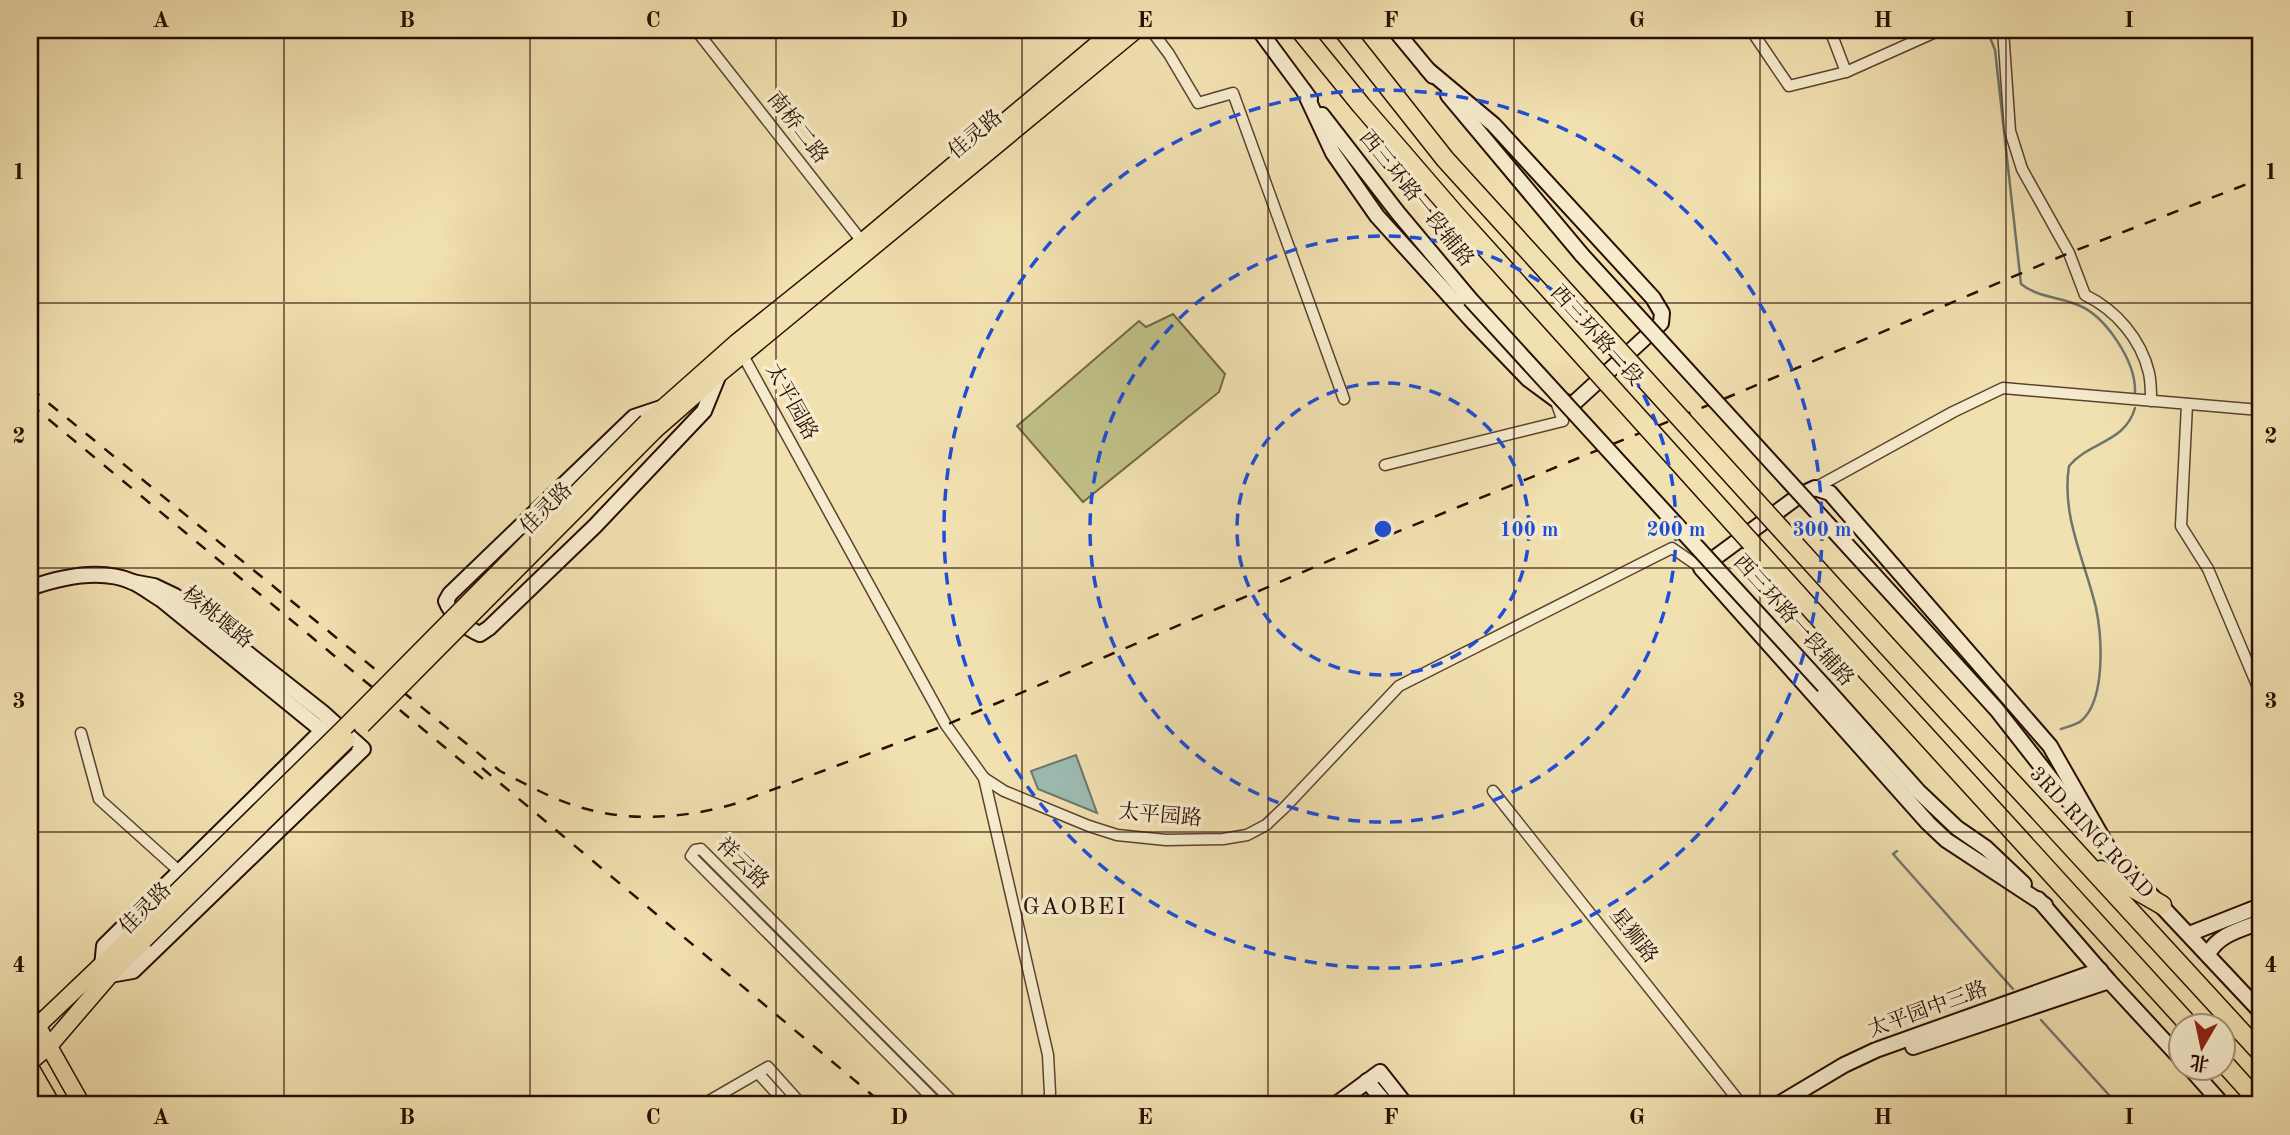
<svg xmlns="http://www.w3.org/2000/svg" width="2290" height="1135" viewBox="0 0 2290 1135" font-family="'Old Standard TT','Noto Serif SC',serif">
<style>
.green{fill:#c0c187;stroke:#746745;stroke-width:2}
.water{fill:#9cbcb2;stroke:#6e766c;stroke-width:2}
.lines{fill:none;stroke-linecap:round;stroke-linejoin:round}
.stream{stroke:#6e766c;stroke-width:2.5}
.street-casing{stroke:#5b422e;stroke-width:13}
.secondary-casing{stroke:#290d03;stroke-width:18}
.primary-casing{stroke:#290d03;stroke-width:19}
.highway-casing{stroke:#290d03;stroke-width:21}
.street{stroke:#f6ebcc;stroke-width:10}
.secondary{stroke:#f6ebcc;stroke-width:14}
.primary{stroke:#f1e0b0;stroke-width:16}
.highway{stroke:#f1e0b0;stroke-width:18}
.rail{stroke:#290d03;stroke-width:2.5;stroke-dasharray:12 12;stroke-linecap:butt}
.secondary-bridge-casing{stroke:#290d03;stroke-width:18;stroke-linecap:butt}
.primary-bridge-casing{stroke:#290d03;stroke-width:19;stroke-linecap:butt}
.highway-bridge-casing{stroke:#290d03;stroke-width:21;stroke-linecap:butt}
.secondary-bridge{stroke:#f6ebcc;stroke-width:14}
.primary-bridge{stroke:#f1e0b0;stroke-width:16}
.highway-bridge{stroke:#f1e0b0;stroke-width:18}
.grid{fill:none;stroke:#290d03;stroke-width:2;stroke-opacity:0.55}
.ring{fill:none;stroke:#1d4ed8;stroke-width:3.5;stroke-dasharray:12 9}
.labels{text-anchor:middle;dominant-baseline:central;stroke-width:7;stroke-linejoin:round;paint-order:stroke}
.street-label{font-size:21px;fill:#290d03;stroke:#f6ebcc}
.quarter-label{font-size:24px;letter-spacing:2px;fill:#290d03;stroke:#f6ebcc}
.centre{fill:#1d4ed8;stroke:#f6ebcc;stroke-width:3.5}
.ring-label{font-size:21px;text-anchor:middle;font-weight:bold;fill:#1d4ed8;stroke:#f6ebcc;stroke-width:7;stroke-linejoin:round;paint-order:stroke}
.neatline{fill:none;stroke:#290d03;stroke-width:2.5}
.grid-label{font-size:23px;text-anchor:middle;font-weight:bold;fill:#290d03}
</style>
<rect width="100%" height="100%" fill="#f1e0b0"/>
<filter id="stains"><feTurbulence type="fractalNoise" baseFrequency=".00286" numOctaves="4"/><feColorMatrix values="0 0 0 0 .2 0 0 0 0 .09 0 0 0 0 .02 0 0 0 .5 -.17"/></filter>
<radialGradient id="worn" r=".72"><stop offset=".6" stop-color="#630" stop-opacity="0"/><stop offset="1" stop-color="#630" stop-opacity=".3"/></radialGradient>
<polygon class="green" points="1173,314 1225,374 1219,392 1083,502 1017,426 1139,321 1146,327"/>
<polygon class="water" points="1076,755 1097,813 1038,789 1031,771"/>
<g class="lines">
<g class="stream">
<path d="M1987,30L1995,50L2021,284C2037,297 2059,297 2078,305C2106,316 2136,362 2135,392"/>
<path d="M2061,729C2067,727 2076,725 2081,721C2106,700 2102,637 2096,608C2085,561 2061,516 2069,466C2090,441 2125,443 2135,408"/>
<polyline points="1897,851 1893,854 2013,989"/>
<polyline points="2041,1020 2118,1105"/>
</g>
<g class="street-casing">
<g id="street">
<polyline points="696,30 864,244"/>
<polyline points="1151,30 1169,54 1198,103 1233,93 1344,399"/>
<polyline points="1751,30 1789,86 1846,72 1940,30"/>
<polyline points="1830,30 1846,72"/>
<path d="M2003,30L2010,131L2022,169L2069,253L2085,295C2116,310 2141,339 2149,373C2151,382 2151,392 2151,401"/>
<polyline points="740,350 946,725 984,778 1004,791 1089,826 1117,835 1166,840 1223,839 1247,835 1266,825 1286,806 1399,686 1672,548 1701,568"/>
<polyline points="2187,404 2181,526 2208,569 2260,692"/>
<polyline points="1385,465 1563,421 1555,399"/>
<polyline points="1815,488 1953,412 2003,388 2260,410"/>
<polyline points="81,733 99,799 179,871"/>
<polyline points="984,778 1048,1055 1050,1093 1048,1105"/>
<polyline points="1493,791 1742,1105"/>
<polyline points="758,1073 787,1105"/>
<polyline points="702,1105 768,1067 802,1105"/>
<polyline points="939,1105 691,856 695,850 701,849 956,1105"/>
</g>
</g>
<g class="secondary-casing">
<g id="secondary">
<polyline points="1259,30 1310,99"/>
<polyline points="1395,30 1433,76"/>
<polyline points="1304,91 1333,153 1377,216 1474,323 1528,379 1555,399 1573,404 1661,323 1662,313 1653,298 1494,125 1427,69"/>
<polyline points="1448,95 1582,255"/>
<polyline points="1322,115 1398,213 1470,299"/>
<path d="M661,408L634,417L450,594L446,601C451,614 467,629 480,634L489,628L595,526L704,411L719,374"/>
<path d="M30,588C61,577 101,568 133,582C143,587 152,594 162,600L340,745"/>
<polyline points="1909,613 1997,710 2088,826"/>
<polyline points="1824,686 1918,791 1957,828 1986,848 2024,884"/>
<polyline points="2105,846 2260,1011"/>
<polyline points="2038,899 2109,981 2182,1060"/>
<polyline points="2045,905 1946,840 1928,823 1701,568 1800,495 1815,488 1830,493 2050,746 2110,851"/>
<polyline points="2189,934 2260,906"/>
<path d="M2208,954C2219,934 2240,930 2260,922"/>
<polyline points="102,967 104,946 329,724"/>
<polyline points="110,975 133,971 363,749 322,712 175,596 154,586 132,582"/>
<polyline points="1913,1047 2109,981"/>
<polyline points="2190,1068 2223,1105"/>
<polyline points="1367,1081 1387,1105"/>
<polyline points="1335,1105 1380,1072 1406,1105"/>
<polyline points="1777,1105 1844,1065 1876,1050 2100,970"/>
</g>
</g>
<g class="primary-casing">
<g id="primary">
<polyline points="647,422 736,343 863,241 1114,30"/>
<polyline points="655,430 719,374 1136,30"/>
<polyline points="30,1013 82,1105"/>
<polyline points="30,1033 134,934"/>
<polyline points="30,1062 49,1046 110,975 144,940"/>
<polyline points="30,1067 52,1105"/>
</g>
</g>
<g class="highway-casing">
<g id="highway">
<polyline points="1887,646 2260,1052"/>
<polyline points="1864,668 2190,1026"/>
<polyline points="2101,870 2162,905"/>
<polyline points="2224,1063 2260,1103"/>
</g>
</g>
<use href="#street" class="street"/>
<use href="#secondary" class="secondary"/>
<use href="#primary" class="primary"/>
<use href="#highway" class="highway"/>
<g class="rail">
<path d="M30,388L500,771C524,783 548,797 573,805C626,823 685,819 737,803L946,725L1387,536L1726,398L2069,253L2260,179"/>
<polyline points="30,404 488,783"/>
<polyline points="482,768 884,1105"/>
</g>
<g class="secondary-bridge-casing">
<g id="secondary-bridge">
<polyline points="1582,255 1909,613"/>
<polyline points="1470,299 1824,686"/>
</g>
</g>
<g class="primary-bridge-casing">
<g id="primary-bridge">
<polyline points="362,725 655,430"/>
<polyline points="134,934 343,729 647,422"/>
<polyline points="144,940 347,740"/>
</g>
</g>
<g class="highway-bridge-casing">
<g id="highway-bridge">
<polyline points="1300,30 1361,105 1455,214 1864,668"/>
<polyline points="1343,30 1445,159 1887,646"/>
</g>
</g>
<use href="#secondary-bridge" class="secondary-bridge"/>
<use href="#primary-bridge" class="primary-bridge"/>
<use href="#highway-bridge" class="highway-bridge"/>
</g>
<path class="grid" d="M284,30V1105M530,30V1105M776,30V1105M1022,30V1105M1268,30V1105M1514,30V1105M1760,30V1105M2006,30V1105M30,303H2260M30,568H2260M30,832H2260"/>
<g class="ring">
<circle cx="1383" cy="529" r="146"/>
<circle cx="1383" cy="529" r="293"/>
<circle cx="1383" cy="529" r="439"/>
</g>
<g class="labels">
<g class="street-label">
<text transform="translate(797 128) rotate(52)">南桥二路</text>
<text transform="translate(976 135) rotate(-40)">佳灵路</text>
<text transform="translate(1416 199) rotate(51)">西三环路一段辅路</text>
<text transform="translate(1596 336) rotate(48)">西三环路一段</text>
<text transform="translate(791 402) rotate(61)">太平园路</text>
<text transform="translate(547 509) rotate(-45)">佳灵路</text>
<text transform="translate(217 618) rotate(39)">核桃堰路</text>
<text transform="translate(1793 621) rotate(48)">西三环路一段辅路</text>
<text transform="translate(1160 816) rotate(5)">太平园路</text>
<text transform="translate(2091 833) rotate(47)">3RD RING ROAD</text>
<text transform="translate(742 864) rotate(44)">祥云路</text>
<text transform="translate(146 909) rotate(-45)">佳灵路</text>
<text transform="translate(1633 936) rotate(52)">星狮路</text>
<text transform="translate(1928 1010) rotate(-20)">太平园中三路</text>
</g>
<g class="quarter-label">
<text x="1075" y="908">GAOBEI</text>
</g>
</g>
<circle cx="1383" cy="529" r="10" class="centre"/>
<g class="ring-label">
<text x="1529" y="536">100 m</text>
<text x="1676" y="536">200 m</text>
<text x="1822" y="536">300 m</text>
</g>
<rect width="2290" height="1135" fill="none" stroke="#f1e0b0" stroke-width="77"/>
<g transform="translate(2202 1047) rotate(189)"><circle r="33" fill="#f6ebcc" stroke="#a4927c" stroke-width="2"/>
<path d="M0-5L12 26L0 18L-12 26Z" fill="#8f2418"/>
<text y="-10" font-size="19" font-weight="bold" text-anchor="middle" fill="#290d03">北</text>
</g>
<rect x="38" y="38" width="2214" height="1058" class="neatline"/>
<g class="grid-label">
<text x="161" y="27">A</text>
<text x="407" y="27">B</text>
<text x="653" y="27">C</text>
<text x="899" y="27">D</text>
<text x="1145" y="27">E</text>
<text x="1391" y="27">F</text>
<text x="1637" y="27">G</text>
<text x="1883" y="27">H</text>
<text x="2129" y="27">I</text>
<text x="19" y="179">1</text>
<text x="2271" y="179">1</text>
<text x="19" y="443">2</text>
<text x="2271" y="443">2</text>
<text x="19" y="708">3</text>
<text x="2271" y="708">3</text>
<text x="19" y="972">4</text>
<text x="2271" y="972">4</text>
<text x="161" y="1124">A</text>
<text x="407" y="1124">B</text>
<text x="653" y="1124">C</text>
<text x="899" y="1124">D</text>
<text x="1145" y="1124">E</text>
<text x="1391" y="1124">F</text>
<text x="1637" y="1124">G</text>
<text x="1883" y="1124">H</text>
<text x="2129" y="1124">I</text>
</g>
<rect width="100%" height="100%" filter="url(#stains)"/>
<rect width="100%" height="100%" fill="url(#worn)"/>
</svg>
